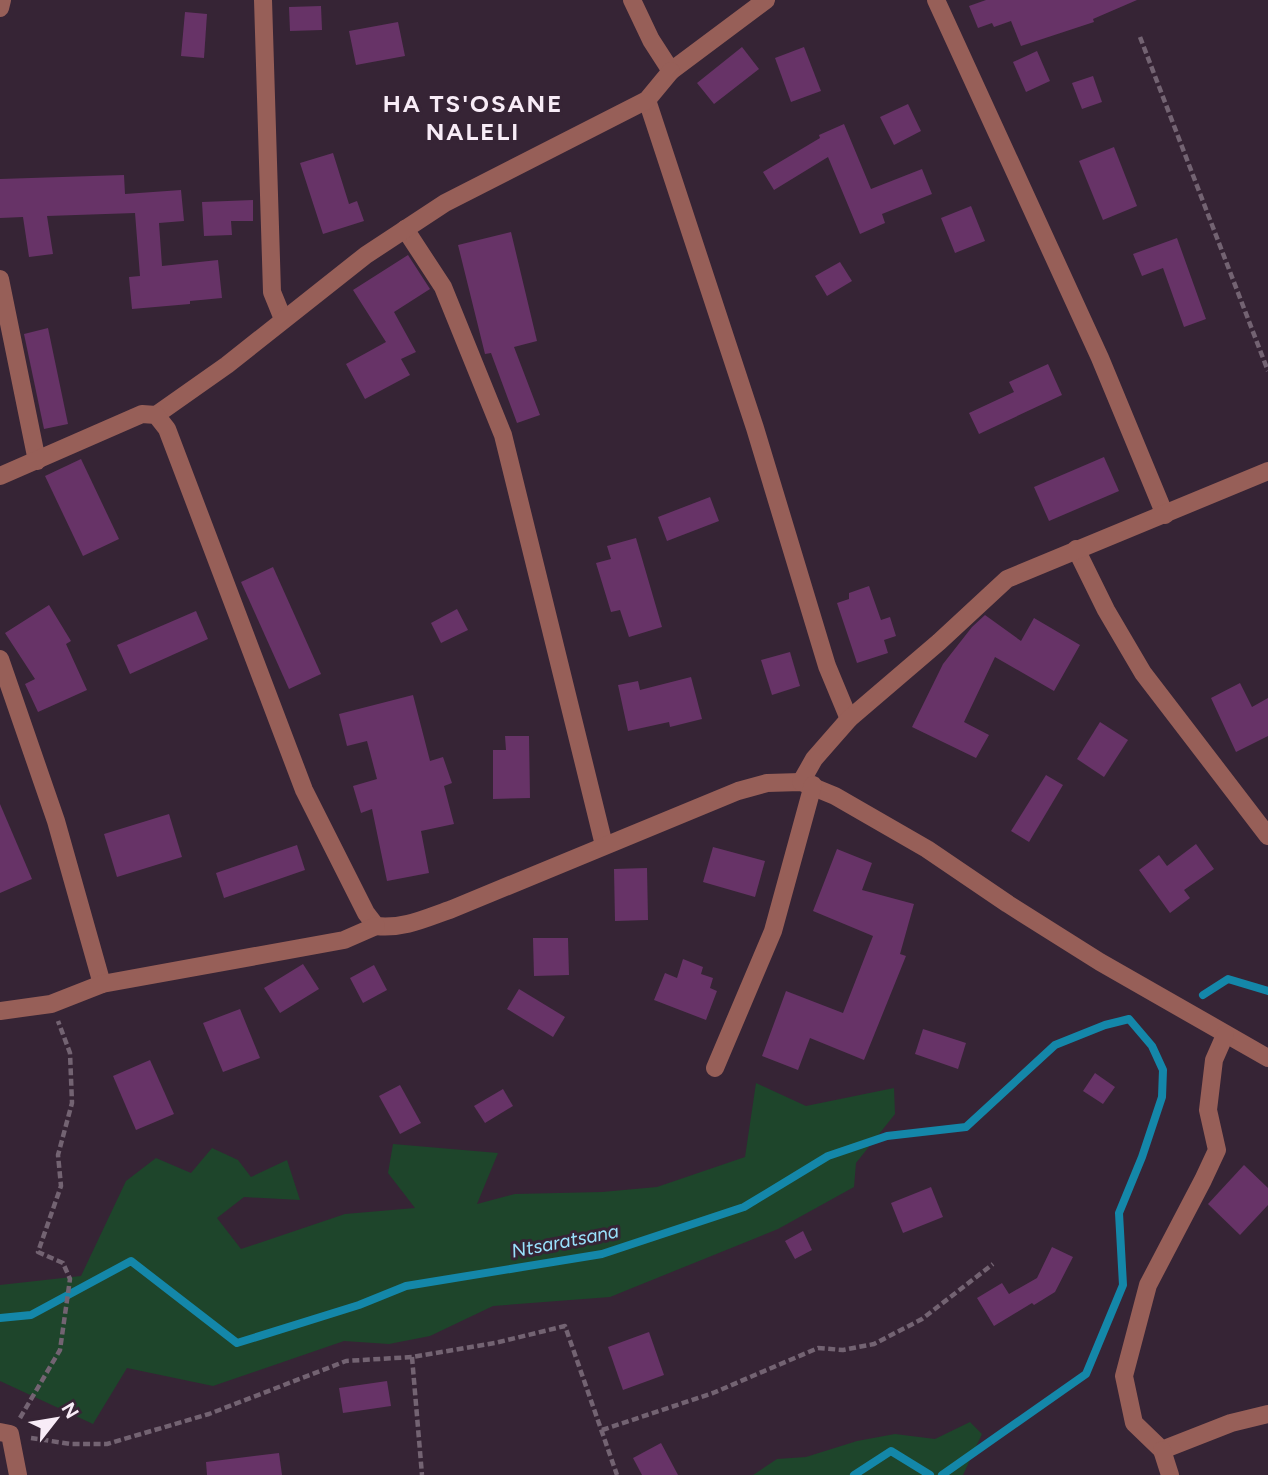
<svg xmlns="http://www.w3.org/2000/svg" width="1268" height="1475" viewBox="0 0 1268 1475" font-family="Figtree,sans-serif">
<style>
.green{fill:#1e452b}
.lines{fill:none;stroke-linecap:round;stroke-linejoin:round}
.stream{stroke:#1487a9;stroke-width:8}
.building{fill:#673367}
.path{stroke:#736372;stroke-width:4.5;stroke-dasharray:7 3.5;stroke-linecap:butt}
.minor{stroke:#975f58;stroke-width:18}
.labels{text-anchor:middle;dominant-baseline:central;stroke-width:6;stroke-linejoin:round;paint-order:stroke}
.water-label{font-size:19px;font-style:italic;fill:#99e1fc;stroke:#362435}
.district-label{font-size:24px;font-weight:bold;letter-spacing:2px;fill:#f8ecf7;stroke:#362435}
</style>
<rect width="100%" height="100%" fill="#362435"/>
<g class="green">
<polygon points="756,1083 806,1106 894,1088 895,1114 856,1163 854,1187 778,1229 610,1297 493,1306 430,1336 389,1344 344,1341 213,1386 127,1368 93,1424 0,1381 0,1285 81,1276 126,1181 156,1158 191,1173 212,1148 238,1160 251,1177 287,1160 300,1200 244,1197 217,1218 241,1249 345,1214 415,1208 388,1173 393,1144 498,1153 477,1204 515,1194 602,1192 657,1187 745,1157"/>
<polygon points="970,1422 982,1434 963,1475 753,1475 777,1459 806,1457 857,1441 895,1434 935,1439"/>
</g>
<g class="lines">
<g class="stream">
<polyline points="1203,995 1228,979 1268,991"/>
<polyline points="0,1318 31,1315 131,1261 237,1343 359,1305 406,1286 602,1254 744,1207 828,1156 887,1136 966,1127 1055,1045 1105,1025 1129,1019 1152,1046 1163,1070 1162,1097 1142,1157 1119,1213 1123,1285 1086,1374 942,1475"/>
<polyline points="854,1475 891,1451 930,1475"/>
</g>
</g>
<g class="building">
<polygon points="986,0 1137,0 1093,19 1094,22 1021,46 1011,21 994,27 992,23 978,28 969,6"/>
<polygon points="321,6 322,30 290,31 289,7"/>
<polygon points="185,12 207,14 204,58 181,56"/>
<polygon points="398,22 405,56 356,65 349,31"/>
<polygon points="742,47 759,69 714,104 697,83"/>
<polygon points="804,47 821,91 791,102 775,58"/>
<polygon points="1037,51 1050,81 1026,92 1013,62"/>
<polygon points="1093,76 1102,102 1082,109 1072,83"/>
<polygon points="908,104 921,131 894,145 880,117"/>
<polygon points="844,124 871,189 922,169 932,194 882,214 885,223 860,234 828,157 774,190 763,172 820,138 819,135"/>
<polygon points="1114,147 1137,206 1103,220 1079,161"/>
<polygon points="333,153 349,204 357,201 364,221 323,234 300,163"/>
<polygon points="124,175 125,194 181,190 184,221 159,223 162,266 218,260 222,298 190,301 190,304 132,309 129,277 140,276 135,213 47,216 53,254 29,257 23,217 0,218 0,179"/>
<polygon points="253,200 253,221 231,221 232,235 204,236 202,202"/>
<polygon points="971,206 985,241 955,253 941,218"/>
<polygon points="511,232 537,341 514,347 540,415 517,423 491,353 485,354 458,245"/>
<polygon points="1177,238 1206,319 1184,327 1163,268 1142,276 1133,254"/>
<polygon points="408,255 430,289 394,312 416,352 401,359 410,375 365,399 346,364 386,342 353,290"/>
<polygon points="840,262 852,281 827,296 815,276"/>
<polygon points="48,328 68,424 44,429 24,334"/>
<polygon points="1048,364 1062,395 979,434 969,413 1014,392 1009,382"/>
<polygon points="1104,457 1119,491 1049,521 1034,487"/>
<polygon points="81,459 119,539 83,556 45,476"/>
<polygon points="710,497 719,521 667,541 658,517"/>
<polygon points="636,538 662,627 629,637 620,610 611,612 596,563 611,559 607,546"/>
<polygon points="273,567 321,674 289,689 241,582"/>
<polygon points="869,586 881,620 890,617 896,636 884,640 888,653 857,663 837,603 849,599 849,593"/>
<polygon points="49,605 71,641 66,644 87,690 38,712 25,684 35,679 5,633"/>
<polygon points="457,609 468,630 441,643 431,623"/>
<polygon points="196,611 208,639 130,674 117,645"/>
<polygon points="985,615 1021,641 1034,618 1080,645 1054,691 995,657 964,722 989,735 976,758 912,727 943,664 972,627"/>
<polygon points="790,652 800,686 772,695 761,660"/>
<polygon points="691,677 702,719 670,727 669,722 628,731 618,685 638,681 640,690"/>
<polygon points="1240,683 1252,707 1268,698 1268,736 1236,752 1211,698"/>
<polygon points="413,695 430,761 443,757 452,783 444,786 454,824 421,831 429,873 387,881 372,809 361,813 353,786 377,779 367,741 347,746 339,714"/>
<polygon points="1100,722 1128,740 1104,777 1077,759"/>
<polygon points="505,736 529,736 530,798 493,799 493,750 506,750"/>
<polygon points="1046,775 1063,785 1029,842 1011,831"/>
<polygon points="0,804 32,879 0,893"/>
<polygon points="169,814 182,857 117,877 104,834"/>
<polygon points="1196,844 1214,869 1184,890 1190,898 1170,913 1139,870 1159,855 1167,866"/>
<polygon points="297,845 305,870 224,898 216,873"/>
<polygon points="713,847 765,861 755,897 703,882"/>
<polygon points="837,849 872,863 862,890 914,904 900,954 906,956 864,1060 810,1038 798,1070 762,1056 786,991 843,1013 873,936 813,911"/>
<polygon points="647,868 648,920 615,921 614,869"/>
<polygon points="533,938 568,938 569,975 534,976"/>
<polygon points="683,959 703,967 701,974 713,978 710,988 717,991 706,1020 654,1000 665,973 677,978"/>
<polygon points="303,964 319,989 280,1013 264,988"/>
<polygon points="374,965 387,990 363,1003 350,978"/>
<polygon points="519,989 565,1017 553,1037 507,1009"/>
<polygon points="240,1009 260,1058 223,1072 203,1023"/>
<polygon points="923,1029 966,1043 958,1069 915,1054"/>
<polygon points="150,1060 174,1114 136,1130 113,1076"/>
<polygon points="1095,1073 1115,1087 1103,1104 1083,1091"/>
<polygon points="400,1085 421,1123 400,1134 379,1096"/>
<polygon points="503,1089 513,1106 485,1123 474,1106"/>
<polygon points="1244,1165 1268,1188 1268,1205 1240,1235 1208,1204"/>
<polygon points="931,1187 943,1217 903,1233 891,1203"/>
<polygon points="803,1231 812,1250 795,1259 785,1241"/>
<polygon points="1052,1247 1073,1257 1055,1292 1034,1305 1032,1303 994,1326 977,1298 1002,1283 1009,1294 1037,1278"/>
<polygon points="649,1332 664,1375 623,1390 608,1347"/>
<polygon points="387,1381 391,1406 343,1413 339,1388"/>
<polygon points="661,1443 678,1475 642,1475 633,1458"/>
<polygon points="279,1453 282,1475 207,1475 206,1462"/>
</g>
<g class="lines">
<g class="path">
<polyline points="1140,37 1268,371"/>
<polyline points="412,1357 422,1475"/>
<polyline points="20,1418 60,1350 70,1279 63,1263 38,1252 61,1186 58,1155 72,1103 70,1053 58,1021"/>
<polyline points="602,1430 713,1393 818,1348 843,1350 874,1344 922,1319 993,1264"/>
<polyline points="31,1438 71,1444 107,1444 209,1414 346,1361 412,1357 495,1343 565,1326 617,1475"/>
</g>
<g class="minor">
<polyline points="263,0 272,292 283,319"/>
<polyline points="632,0 651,40 671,71 766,0"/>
<polyline points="936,0 1100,358 1165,515"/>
<polyline points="0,8 2,0"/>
<polyline points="647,100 755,428 827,666 849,719"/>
<polyline points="405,229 443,287 503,435 604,845"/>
<polyline points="0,279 37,461"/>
<polyline points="156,415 227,365 366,255 445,203 647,100 671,71"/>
<path d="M0,476L142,414L156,415L167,429L304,790L366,913L376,926C404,929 426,918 452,909L738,791L767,783L801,782L835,796L927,849L1008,904L1100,962L1268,1058"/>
<polyline points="1076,549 1106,610 1143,673 1268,836"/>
<polyline points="0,659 56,821 102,984"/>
<polyline points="801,782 814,759 849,719 939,642 1007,579 1268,471"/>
<polyline points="0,1011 51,1004 102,984 344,940 376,926"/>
<polyline points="1225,1035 1214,1060 1208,1110 1217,1150 1203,1180 1148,1285 1124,1376 1134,1423 1162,1450 1231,1423 1268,1414"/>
<polyline points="715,1068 773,931 813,785"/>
<polyline points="0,1432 10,1434 18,1475"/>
<polyline points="1162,1450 1170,1475"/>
</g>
</g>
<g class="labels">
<g class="water-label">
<text transform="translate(565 1241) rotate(-11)">Ntsaratsana</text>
</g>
<g class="district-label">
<text x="473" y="103">HA TS'OSANE<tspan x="473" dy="28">NALELI</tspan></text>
</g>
</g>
<g transform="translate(56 1419) rotate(59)" stroke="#362435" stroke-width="5" paint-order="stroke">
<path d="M0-5L12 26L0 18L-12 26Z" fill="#f8ecf7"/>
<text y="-10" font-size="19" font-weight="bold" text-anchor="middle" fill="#f8ecf7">N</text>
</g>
</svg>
